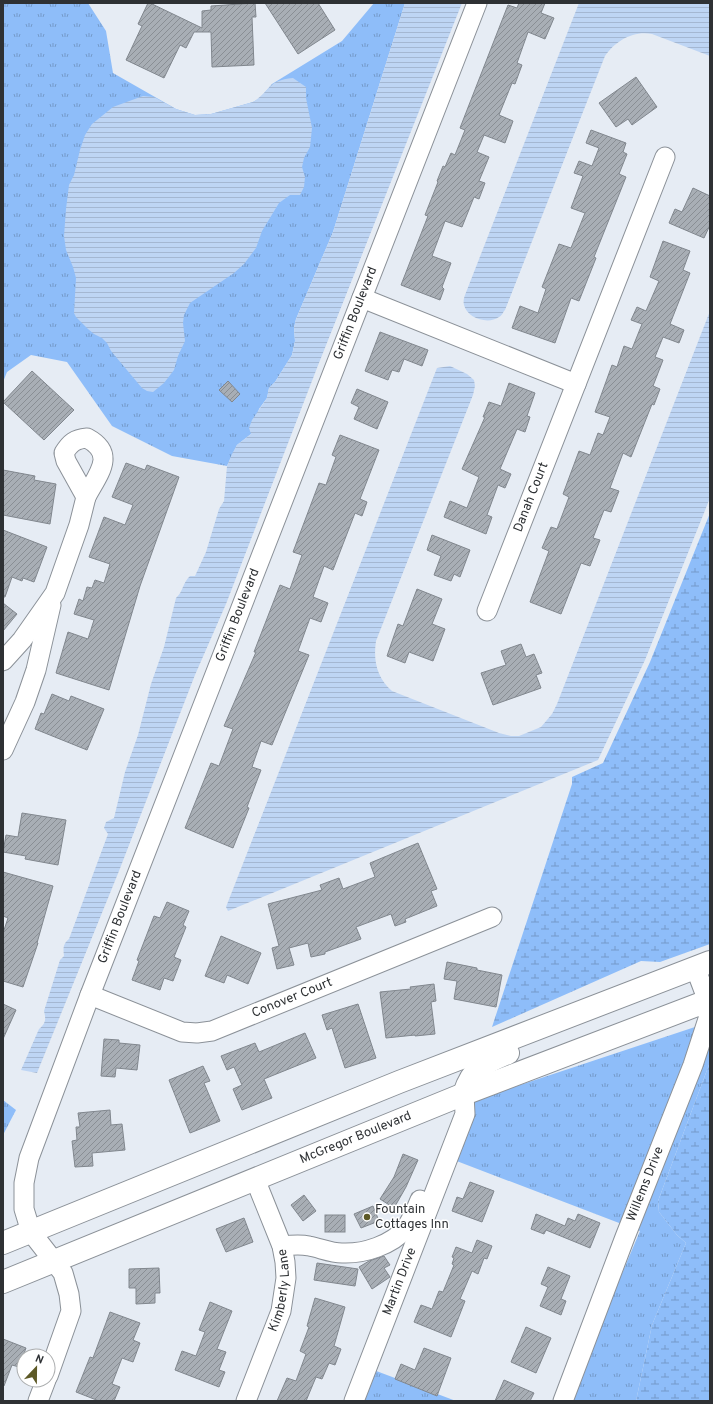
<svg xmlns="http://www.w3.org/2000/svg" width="713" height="1404" viewBox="0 0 713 1404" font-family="Overpass,sans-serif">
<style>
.grass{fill:url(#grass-tufts)}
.wetland{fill:url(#wetland-marsh)}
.water{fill:url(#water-rules)}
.building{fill:url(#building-hatch);stroke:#81878e}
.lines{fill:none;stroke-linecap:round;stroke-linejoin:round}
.minor-casing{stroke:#8b9198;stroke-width:21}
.major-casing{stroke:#8b9198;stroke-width:24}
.minor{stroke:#fff;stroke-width:19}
.major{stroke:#fff;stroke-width:22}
.poi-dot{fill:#5d5926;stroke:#fff;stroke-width:1.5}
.labels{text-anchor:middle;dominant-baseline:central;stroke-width:3;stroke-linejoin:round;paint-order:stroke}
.street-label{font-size:13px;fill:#2e3134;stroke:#fff}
.poi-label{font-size:13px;fill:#2e3134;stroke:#fff;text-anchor:start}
</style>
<defs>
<pattern id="grass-tufts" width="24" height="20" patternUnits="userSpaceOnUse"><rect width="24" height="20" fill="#8ebdf9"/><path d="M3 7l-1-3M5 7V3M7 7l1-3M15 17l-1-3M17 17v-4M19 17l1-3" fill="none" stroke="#749aca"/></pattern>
<pattern id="wetland-marsh" width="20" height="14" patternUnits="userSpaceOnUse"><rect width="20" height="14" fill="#8ebdf9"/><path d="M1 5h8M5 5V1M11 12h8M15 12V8" fill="none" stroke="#749aca"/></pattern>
<pattern id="water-rules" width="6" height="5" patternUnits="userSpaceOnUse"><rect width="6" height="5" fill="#bed5f4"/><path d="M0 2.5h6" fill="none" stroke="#a4b7d2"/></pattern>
<pattern id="building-hatch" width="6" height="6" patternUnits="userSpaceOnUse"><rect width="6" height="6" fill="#a8aeb5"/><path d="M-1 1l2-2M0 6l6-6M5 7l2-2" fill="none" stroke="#898e94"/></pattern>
</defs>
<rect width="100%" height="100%" fill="#e6ecf4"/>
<g class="grass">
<polygon points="3,3 88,3 106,31 113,73 176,109 195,115 211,114 253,102 260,98 272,84 342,41 374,3 405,3 333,232 296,319 294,328 295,341 292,355 275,382 269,388 267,398 259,409 251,434 237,445 227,466 172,456 112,426 67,362 31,355 7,372 3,382"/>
<polygon points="710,1022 710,1062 658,1201 659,1212 677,1235 686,1243 652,1325 636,1401 568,1401 640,1231 454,1160 469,1102"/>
<polygon points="3,1100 16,1110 3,1135"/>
<polygon points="371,1369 456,1401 357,1401"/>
</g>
<g class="wetland">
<polygon points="710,513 710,944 660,962 641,961 492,1027 572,784 572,777 603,763 650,662"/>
<polygon points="710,1062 710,1401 636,1401 652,1325 686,1243 677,1235 659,1212 658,1201"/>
</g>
<g class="water">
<path d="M405,3H462L317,368L226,604L195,675L119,871L37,1073L21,1070L39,1029C46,1023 46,1019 44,1011L60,960L64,956C63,948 63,944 69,939L108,834L104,828L106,822L114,818L125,772L138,735L151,684L164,647L176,598C183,592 183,582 190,576H195L206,552L219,509L224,501L227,466L232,454L237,445L251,434L249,428L252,420L267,398L269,388L275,382L292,355L295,341L294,328L296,319L333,232Z"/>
<path d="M579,3H710V56L652,34C634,30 615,41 605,56L505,310C503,312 502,316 499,317C488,325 467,318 464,305C463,301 464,298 465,295Z"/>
<path d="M293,78L306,87V98L312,128L310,147L304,158L302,167L305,177L304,187L300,195H290L279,203L262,231L256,248L244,264L234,273L190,303L184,315L183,323L185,341L178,356L174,370L164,383L153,392L147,391L142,388L111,351L107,343L102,338L94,334L88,329L76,317L74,313L76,278L73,267L66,250L64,236L66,209L69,185L74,175L80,150L85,135L92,124L113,107L143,96L154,97L176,109L195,115L211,114L253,102C272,90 266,81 293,78Z"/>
<path d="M710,311V498L645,660L598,760L228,911L226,907L437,368L450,366L467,374L474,380L475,386L473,395L376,641C373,661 377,678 392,691L499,733L511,736H519L541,727L552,714L557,704Z"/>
</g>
<g class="building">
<polygon points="148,3 150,3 202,28 202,11 211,10 211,6 255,3 256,17 252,17 254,65 212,67 211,32 194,32 186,48 180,45 164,78 126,60 142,26 138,24"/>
<polygon points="265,3 318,3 335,30 298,54"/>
<polygon points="519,3 545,3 541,13 554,18 545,39 528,32 517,63 522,65 515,84 512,83 499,115 513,121 505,143 484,135 477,152 489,157 479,181 485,183 479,199 474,197 462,227 445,221 432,256 451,263 442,287 444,289 440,300 401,285 428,216 425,215 438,182 437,181 443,166 445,167 451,153 455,155 465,130 460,128 508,5 517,8"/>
<polygon points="636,77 657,107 632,125 628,119 616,127 599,103"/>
<polygon points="591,130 626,143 623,152 627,154 619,174 626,177 594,257 596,258 579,301 571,298 555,343 512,328 520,306 538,313 546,289 542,287 559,244 571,248 585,213 571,208 583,176 574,173 579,161 592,166 599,148 586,143"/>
<polygon points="693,188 710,196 710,225 704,238 669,223 675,209 682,212"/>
<polygon points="663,241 690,251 683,270 690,273 670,324 684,330 679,343 663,337 655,357 663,360 653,386 660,389 654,405 652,404 631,457 623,453 610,488 619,491 611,512 604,510 593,538 600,540 590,566 581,563 561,614 530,602 549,551 542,548 551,527 557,529 569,497 563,494 579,451 590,455 598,433 603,435 610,417 595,412 612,365 617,367 624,346 632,349 642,324 631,320 637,307 646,311 659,281 650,277"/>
<polygon points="380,332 428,350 422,366 404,359 399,372 392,370 388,380 365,371"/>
<polygon points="32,371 74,410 44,440 3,402"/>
<polygon points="228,381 240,394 232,402 219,390"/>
<polygon points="509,383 535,393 527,416 530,417 525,432 517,429 500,469 511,474 505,488 498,485 487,515 492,517 486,534 444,517 450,501 467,508 479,477 462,469 485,417 483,417 489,402 501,406"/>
<polygon points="357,389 388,402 377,429 354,419 359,407 351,403"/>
<polygon points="340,435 379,450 360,499 367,502 362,516 355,513 333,570 324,566 313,597 328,603 321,622 310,618 298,651 309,655 272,745 261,741 252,767 261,770 247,807 249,808 233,848 185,828 211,763 219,766 233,729 224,726 256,652 254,652 280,585 290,589 302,555 293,552 319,483 326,485 336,457 332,455"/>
<polygon points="126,463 145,470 147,465 179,477 140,586 109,690 56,673 68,632 88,639 94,620 74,614 79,599 83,601 87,587 92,588 95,580 104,583 110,564 89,557 104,517 125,525 133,505 112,497"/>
<polygon points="3,470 35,476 34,480 56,484 50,524 3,515"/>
<polygon points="3,530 47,547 34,582 23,578 22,581 12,577 5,597 3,597"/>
<polygon points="432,535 470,550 460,577 454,574 451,581 434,575 441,556 427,550"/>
<polygon points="417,589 442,599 432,624 445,629 433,661 409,652 405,663 387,656 398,624 403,626"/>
<polygon points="3,603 17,614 3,631"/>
<polygon points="521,644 526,657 534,654 542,673 536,675 541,688 493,705 481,673 506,665 501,651"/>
<polygon points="52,694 69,701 71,696 104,709 87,750 35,729 41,713 44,714"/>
<polygon points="22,813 66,820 58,865 25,859 26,856 3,852 6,835 18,837"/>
<polygon points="418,843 437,889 431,891 437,906 405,919 406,922 395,926 391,914 356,927 361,939 325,952 325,954 311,957 308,943 289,948 294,965 277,969 272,948 279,946 268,904 322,890 320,885 339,878 343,889 375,877 370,863"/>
<polygon points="3,872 53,886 37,943 38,943 23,987 3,981 3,933 8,918 3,916"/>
<polygon points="167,902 189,911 183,925 186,927 174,957 181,960 173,981 164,978 160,990 132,980 139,961 137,960 154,916 160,918"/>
<polygon points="221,936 261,953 248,984 227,975 224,983 205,976"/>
<polygon points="447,962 477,968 477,970 502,975 496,1007 454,999 457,981 444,979"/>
<polygon points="434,984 436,1001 431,1002 435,1034 415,1036 415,1035 386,1038 380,992 411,989 410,987"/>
<polygon points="3,1004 16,1010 3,1039"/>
<polygon points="358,1004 376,1058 345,1068 332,1028 327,1030 322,1015"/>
<polygon points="305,1033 316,1058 264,1079 272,1098 242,1110 233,1089 242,1085 234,1067 227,1070 221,1056 255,1043 259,1052"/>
<polygon points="104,1039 119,1040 119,1043 140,1045 137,1070 116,1068 115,1077 101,1076"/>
<polygon points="203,1066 210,1081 204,1083 220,1121 190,1133 169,1080"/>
<polygon points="110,1110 111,1125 122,1124 125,1150 92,1153 93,1166 75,1167 72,1141 77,1140 76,1127 80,1127 78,1113"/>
<polygon points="403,1154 418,1160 406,1187 394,1208 380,1199 394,1177"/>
<polygon points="470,1182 494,1191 482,1222 452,1211 457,1197 463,1199"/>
<polygon points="304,1195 316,1211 303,1221 291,1205"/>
<polygon points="373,1206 379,1221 361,1228 354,1214"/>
<polygon points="536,1214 565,1226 568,1218 575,1221 578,1214 600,1223 590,1248 546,1230 544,1234 531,1229"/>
<rect x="325" y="1215" width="20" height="17"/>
<polygon points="244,1218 253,1242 226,1252 216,1229"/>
<polygon points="477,1240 492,1246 487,1259 484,1258 478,1274 472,1271 460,1299 465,1301 451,1337 414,1322 421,1305 432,1309 439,1291 443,1292 454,1265 452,1264 454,1258 452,1257 456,1247 472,1253"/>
<polygon points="384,1256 390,1265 384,1268 390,1277 372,1289 359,1267 369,1261"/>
<polygon points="317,1263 358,1269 355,1286 314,1280"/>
<polygon points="548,1267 570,1276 561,1299 566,1301 561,1315 540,1306 548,1287 541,1284"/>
<polygon points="159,1268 160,1293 155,1293 155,1303 136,1304 136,1288 129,1288 129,1269"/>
<polygon points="315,1298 345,1307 334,1346 341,1349 335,1365 329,1363 322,1379 316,1377 306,1401 277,1401 287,1378 296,1381 306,1354 300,1351 309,1327 307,1326"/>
<polygon points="210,1302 232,1311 217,1349 226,1352 219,1370 225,1372 219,1387 175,1370 182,1351 196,1356 205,1332 199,1330"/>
<polygon points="110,1312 140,1323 133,1340 140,1343 133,1362 122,1358 112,1384 120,1387 114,1401 99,1401 76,1392 90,1357 93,1358"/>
<polygon points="526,1327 551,1338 536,1373 511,1362"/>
<polygon points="3,1339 26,1348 19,1367 12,1365 4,1386 3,1386"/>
<polygon points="424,1348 451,1358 437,1396 395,1379 401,1364 415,1370"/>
<polygon points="504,1380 534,1393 530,1401 495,1401"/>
</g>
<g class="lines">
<g class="minor-casing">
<g id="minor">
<polyline points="362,298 576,384"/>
<path d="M87,438C117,454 98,474 86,497L66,461L64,453C70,443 75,439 87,438Z"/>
<path id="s1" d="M487,611L665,157"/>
<polyline points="3,661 22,640 55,593 79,525 86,497"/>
<polyline points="3,750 25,702 36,670 51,605"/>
<path id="s2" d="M90,995L182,1032L197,1033L212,1031L492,917"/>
<path d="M282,1246C291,1245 300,1244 309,1246C320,1248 331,1253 342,1253C364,1254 392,1245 406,1228C412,1219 416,1210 420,1200"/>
<path id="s3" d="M48,1376L71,1311L69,1294L63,1273L31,1232L24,1209V1183L29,1158L90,995L477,3"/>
<polyline points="38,1401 46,1380"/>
<path id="s4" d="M246,1401L281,1311L286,1278L285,1262L282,1246L255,1179"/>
<path id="s5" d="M354,1401L465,1114L464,1094"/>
<path id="s6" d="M563,1401L625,1237L693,1065L708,1019L709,1004L695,967"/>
</g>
</g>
<g class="major-casing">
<g id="major">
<path d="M464,1094C472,1068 484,1063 508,1053"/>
<polyline points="3,1243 399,1082 710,962"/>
<path id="s7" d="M3,1282L464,1094L710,1000"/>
</g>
</g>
<use href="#minor" class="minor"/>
<use href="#major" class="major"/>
</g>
<circle class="poi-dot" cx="367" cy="1217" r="4"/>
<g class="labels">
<g class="street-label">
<text stroke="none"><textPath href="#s3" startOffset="1141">Griffin Boulevard</textPath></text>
<text stroke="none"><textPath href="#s1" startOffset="122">Danah Court</textPath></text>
<text stroke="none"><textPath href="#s3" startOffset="817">Griffin Boulevard</textPath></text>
<text stroke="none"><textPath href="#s3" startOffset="493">Griffin Boulevard</textPath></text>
<text stroke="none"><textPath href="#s2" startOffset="216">Conover Court</textPath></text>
<text stroke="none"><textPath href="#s7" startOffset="381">McGregor Boulevard</textPath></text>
<text stroke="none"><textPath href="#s6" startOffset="232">Willems Drive</textPath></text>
<text stroke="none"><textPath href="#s5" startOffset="128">Martin Drive</textPath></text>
<text stroke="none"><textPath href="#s4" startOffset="117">Kimberly Lane</textPath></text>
</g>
<g class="poi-label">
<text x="375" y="1210">Fountain<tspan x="375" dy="15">Cottages Inn</tspan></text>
</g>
</g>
<rect width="713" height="1404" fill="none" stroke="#2e3134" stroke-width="8"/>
<g transform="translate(36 1368) rotate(22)"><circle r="19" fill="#ffffff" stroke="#abadae"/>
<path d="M0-3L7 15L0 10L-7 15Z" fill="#5d5926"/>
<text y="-6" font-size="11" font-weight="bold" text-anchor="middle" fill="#2e3134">N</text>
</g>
</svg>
